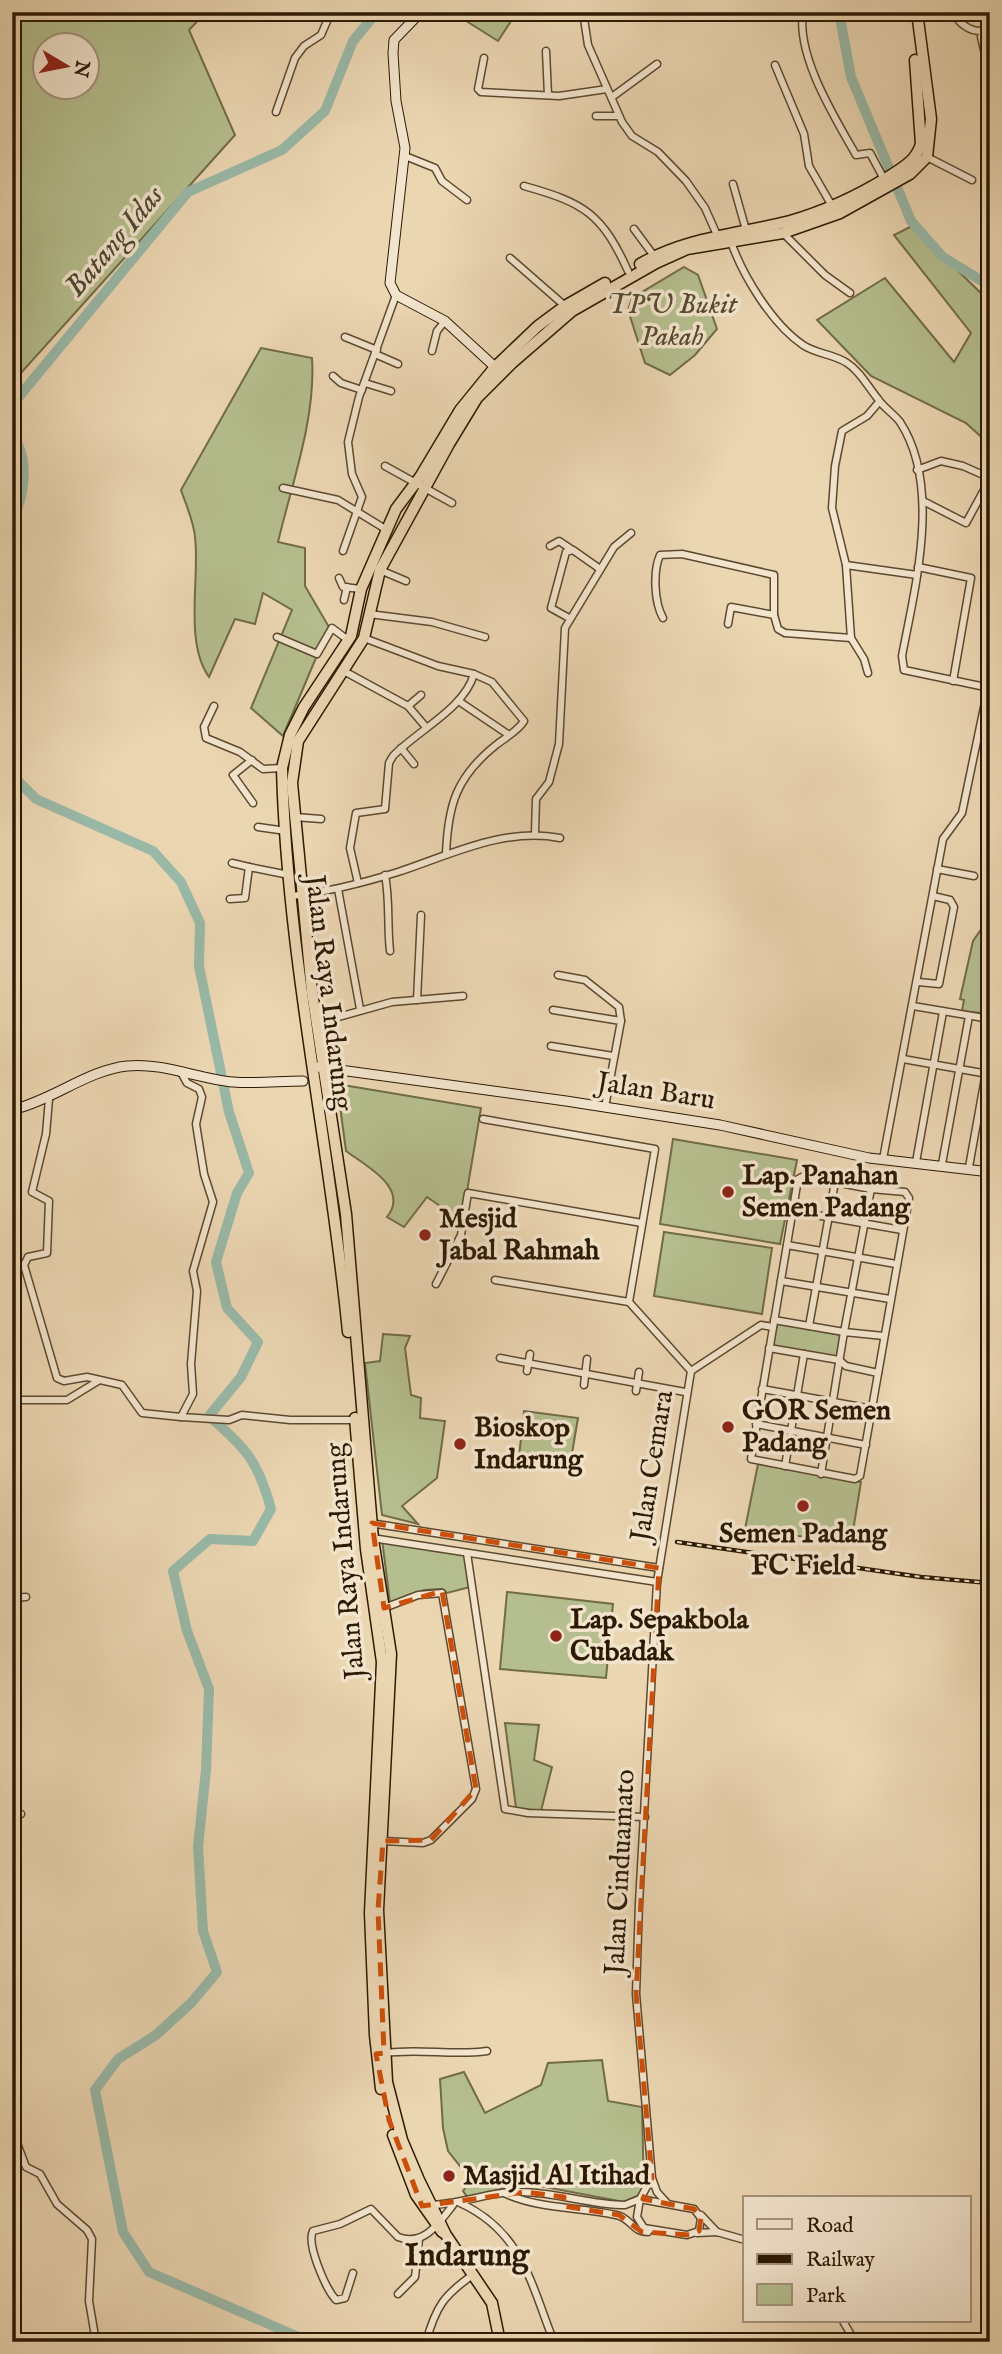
<svg xmlns="http://www.w3.org/2000/svg" width="1002" height="2354" viewBox="0 0 1002 2354" font-family="'IM FELL English',serif">
<style>
.green{fill:#b5be8e;stroke:#716c48;stroke-width:2;fill-rule:evenodd}
.lines{fill:none;stroke-linecap:round;stroke-linejoin:round}
.river{stroke:#99b9a8;stroke-width:10}
.street-casing{stroke:#5c492f;stroke-width:9}
.secondary-casing{stroke:#2d1a03;stroke-width:11}
.highway-casing{stroke:#2d1a03;stroke-width:13}
.street{stroke:#f2e4cd;stroke-width:6}
.secondary{stroke:#f2e4cd;stroke-width:9}
.highway{stroke:#ebd6b2;stroke-width:10}
.rail-casing{stroke:#2d1a03;stroke-width:4.5}
.rail{stroke:#f2e4cd;stroke-width:2;stroke-dasharray:5;stroke-linecap:butt}
.marked{fill:none;stroke:#cc500b;stroke-width:5;stroke-dasharray:14 9;stroke-linejoin:round}
.poi-dot{fill:#8f2418;stroke:#f2e4cd;stroke-width:2.5}
.labels{text-anchor:middle;dominant-baseline:central;stroke-width:7;stroke-linejoin:round;paint-order:stroke}
.park-label{font-size:28px;font-style:italic;fill:#564b2d;stroke:#f2e4cd}
.street-label{font-size:28px;fill:#2d1a03;stroke:#f2e4cd}
.poi-label{font-size:28px;font-weight:bold;fill:#2d1a03;stroke:#f2e4cd;text-anchor:start}
.water-label{font-size:30px;font-style:italic;fill:#4d4a35;stroke:#f2e4cd}
.quarter-label{font-size:32px;font-weight:bold;fill:#2d1a03;stroke:#f2e4cd}
</style>
<rect width="100%" height="100%" fill="#ebd6b2"/>
<filter id="stains"><feTurbulence type="fractalNoise" baseFrequency=".00286" numOctaves="4"/><feColorMatrix values="0 0 0 0 .2 0 0 0 0 .09 0 0 0 0 .02 0 0 0 .5 -.17"/></filter>
<radialGradient id="worn" r=".72"><stop offset=".6" stop-color="#630" stop-opacity="0"/><stop offset="1" stop-color="#630" stop-opacity=".3"/></radialGradient>
<g class="green">
<path d="M12,12H206L189,30L235,135L12,383ZM46,46H88V88H46Z"/>
<polygon points="452,12 517,12 498,41"/>
<polygon points="912,226 990,302 990,445 966,423 871,376 817,320 885,278 954,362 971,333 894,235"/>
<polygon points="684,267 698,275 717,329 695,355 670,375 645,363 628,310 632,298"/>
<path d="M261,348L312,358C316,418 292,483 278,542L305,548V586L329,627L283,736L251,708L292,610L263,593L255,624L235,619L209,677C184,642 200,578 195,537C194,522 186,505 181,490Z"/>
<polygon points="990,917 990,1014 962,1011 964,1000 960,999 973,941"/>
<path d="M337,1084L481,1108L462,1221L427,1197L404,1227L387,1217C410,1188 366,1166 346,1151Z"/>
<polygon points="673,1139 797,1160 780,1244 660,1224"/>
<polygon points="664,1232 772,1248 762,1314 654,1296"/>
<polygon points="777,1323 841,1335 837,1358 772,1346"/>
<polygon points="383,1334 410,1336 405,1348 411,1395 421,1398 420,1418 445,1421 437,1478 402,1506 418,1524 382,1515 365,1363 380,1361"/>
<polygon points="524,1411 578,1418 570,1465 519,1457"/>
<polygon points="758,1464 861,1482 851,1543 745,1529"/>
<polygon points="382,1539 465,1552 470,1587 447,1593 442,1589 424,1590 390,1603"/>
<polygon points="507,1592 613,1604 606,1678 500,1669"/>
<polygon points="505,1723 539,1725 534,1760 552,1767 541,1811 516,1808"/>
<polygon points="602,2060 608,2101 642,2107 644,2193 624,2202 524,2183 468,2198 463,2191 471,2180 448,2151 443,2128 440,2079 464,2072 485,2113 541,2085 548,2063"/>
</g>
<g class="lines">
<g class="river">
<polyline points="839,12 851,77 911,221 943,257 990,286"/>
<polyline points="12,405 188,192 282,150 325,111 353,41 377,12"/>
<path d="M12,436C30,457 25,497 12,519"/>
<path d="M12,775L36,799L153,851L181,882L200,923L199,966L229,1112L249,1173L237,1193L216,1262L227,1308L258,1342L241,1377L209,1416C246,1448 258,1461 271,1509L253,1541L210,1539L173,1571L187,1631L209,1689L206,1770L198,1847L203,1931L217,1972L191,2003L156,2035L118,2059L95,2090L123,2232L149,2272L310,2342"/>
</g>
<g class="street-casing">
<g id="street">
<polyline points="583,12 588,45 622,122 632,136 658,152 686,181 705,208 717,235"/>
<path d="M803,12C796,56 835,118 856,155L870,153L884,179"/>
<path d="M954,12C958,24 971,32 983,31L989,12"/>
<polyline points="983,31 981,37 985,54"/>
<polyline points="546,51 548,95"/>
<polyline points="484,58 478,89 481,92 559,96 607,89"/>
<polyline points="775,65 804,134 809,166 832,206"/>
<polyline points="612,97 657,64"/>
<polyline points="276,112 295,58 304,46 321,35 331,12"/>
<polyline points="596,116 619,116"/>
<polyline points="405,156 435,168 442,181 467,200"/>
<polyline points="927,157 972,180"/>
<polyline points="733,184 746,230"/>
<path d="M524,186C585,203 602,214 628,271"/>
<polyline points="634,229 654,256"/>
<polyline points="783,233 825,275 850,293"/>
<path d="M731,242C743,276 772,324 803,345C816,354 834,354 847,363C860,371 868,387 878,399C884,408 894,414 900,422C942,486 915,587 902,656L904,670L990,688"/>
<polyline points="510,258 565,306"/>
<polyline points="345,337 377,350"/>
<polyline points="432,351 437,331 445,321"/>
<polyline points="375,354 398,364"/>
<polyline points="333,376 341,383 362,390"/>
<polyline points="365,383 391,391"/>
<polyline points="385,466 452,503"/>
<polyline points="917,470 941,461 963,466 990,478"/>
<polyline points="283,488 338,500 387,530"/>
<polyline points="923,501 966,523 990,479"/>
<polyline points="550,546 559,541 571,549"/>
<polyline points="343,551 362,497 352,474 348,442 359,397 396,295"/>
<polyline points="846,565 917,575"/>
<polyline points="918,567 971,578 953,681"/>
<polyline points="380,570 406,581"/>
<polyline points="339,578 343,587 361,589"/>
<polyline points="344,600 347,587"/>
<polyline points="369,614 432,622 485,637"/>
<polyline points="569,618 551,608 566,552 573,550 600,569"/>
<path d="M663,618C654,602 653,571 660,555L682,554L774,575V615"/>
<polyline points="728,624 731,607 774,615 778,629 785,633 851,638"/>
<polyline points="277,637 317,654 332,628 348,640"/>
<polyline points="342,670 408,706 425,726"/>
<polyline points="868,673 864,659 851,638 846,565 832,508 835,466 842,431 867,416 879,402"/>
<polyline points="984,687 990,661"/>
<polyline points="460,702 509,735"/>
<polyline points="214,706 204,727 206,738 240,752 263,769 282,768"/>
<polyline points="408,706 421,695"/>
<polyline points="401,748 414,764"/>
<polyline points="252,760 233,775 253,803"/>
<polyline points="295,817 321,819"/>
<polyline points="258,827 286,831"/>
<polyline points="535,833 536,799 549,782 559,744 565,628 614,547 631,533"/>
<path d="M446,854C448,805 456,777 496,745C505,738 519,730 524,721L492,682L474,674"/>
<polyline points="232,863 249,867"/>
<polyline points="937,869 974,876"/>
<path d="M385,875C390,901 387,925 390,951"/>
<path d="M358,883L350,848L356,813L385,809L389,763L393,756C418,730 464,709 474,674L438,666L364,638"/>
<polyline points="338,889 360,1009"/>
<path d="M292,896C327,892 363,883 398,872C450,855 504,827 560,838"/>
<polyline points="230,899 245,898 249,867 289,875"/>
<polyline points="558,975 585,980 619,1007 621,1021"/>
<polyline points="918,982 939,984 954,907 950,900 933,896"/>
<polyline points="417,1000 421,915"/>
<polyline points="913,1006 990,1019"/>
<polyline points="553,1010 621,1021 605,1107"/>
<polyline points="317,1023 392,1002 463,996"/>
<polyline points="551,1046 613,1056"/>
<polyline points="903,1059 988,1074"/>
<polyline points="182,1074 187,1083 199,1089 202,1097 196,1124 204,1174 213,1202 193,1271 197,1291 191,1364 193,1394 181,1417 229,1420 242,1415 290,1420 356,1420"/>
<polyline points="49,1099 46,1134 32,1192 49,1201 47,1253 28,1257 24,1265 57,1378 64,1381 87,1377 122,1385 142,1413 181,1417"/>
<polyline points="483,1119 655,1149 629,1302"/>
<polyline points="883,1159 943,839 962,813 988,688"/>
<polyline points="916,1162 943,1012"/>
<polyline points="942,1164 969,1016"/>
<polyline points="969,1167 990,1050"/>
<polygon points="804,1176 871,1189 905,1192 909,1198 860,1476 855,1479 751,1459 798,1179"/>
<polyline points="793,1211 902,1230"/>
<polyline points="787,1245 896,1264"/>
<polyline points="495,1280 629,1302 691,1371"/>
<polyline points="781,1281 890,1299"/>
<polyline points="436,1284 461,1235 468,1193 642,1223"/>
<polyline points="774,1320 844,1332 871,1189"/>
<polyline points="809,1326 835,1182"/>
<polyline points="769,1348 839,1360 846,1366 878,1373"/>
<polyline points="500,1358 685,1392"/>
<polyline points="527,1371 530,1354"/>
<polyline points="691,1371 761,1325 773,1327"/>
<polyline points="584,1385 587,1359"/>
<polyline points="762,1389 872,1409"/>
<polyline points="636,1391 639,1372"/>
<polyline points="12,1400 67,1400 98,1381"/>
<polyline points="12,1417 12,1451"/>
<polyline points="756,1424 866,1445"/>
<polyline points="785,1466 804,1354"/>
<polyline points="821,1474 844,1332 884,1336"/>
<polyline points="370,1523 659,1568"/>
<polyline points="372,1538 657,1582"/>
<polyline points="467,1553 505,1809 528,1813 645,1817"/>
<polyline points="12,1598 26,1597"/>
<polyline points="12,1810 21,1814"/>
<polyline points="383,1841 423,1843 431,1840 472,1799 476,1789 442,1593 418,1595 384,1608"/>
<path d="M385,2053C420,2048 453,2056 487,2051"/>
<polyline points="12,2130 26,2167 40,2174 57,2204 87,2230 92,2239 89,2301 96,2342"/>
<path d="M504,2193C538,2209 579,2207 616,2215C630,2217 632,2232 648,2232"/>
<polygon points="640,2199 694,2209 701,2218 699,2231 687,2235 644,2228 637,2217"/>
<path d="M460,2203C522,2231 531,2284 554,2342"/>
<polyline points="667,2203 657,2192 652,2178 636,1994 639,1903 657,1582 691,1371"/>
<path d="M429,2205C461,2205 489,2191 521,2192C556,2192 590,2205 625,2205L640,2199L651,2179"/>
<polyline points="701,2215 717,2232"/>
<polyline points="697,2233 717,2232 745,2240"/>
<path d="M353,2273L345,2298L336,2300C326,2289 306,2244 313,2231L340,2224L371,2209L398,2237C424,2247 439,2223 453,2205"/>
<polyline points="398,2294 415,2277 419,2239"/>
<polyline points="843,2321 855,2342"/>
<path d="M426,2342C436,2306 444,2295 474,2274"/>
</g>
</g>
<g class="secondary-casing">
<g id="secondary">
<polyline points="421,12 394,40 393,53 396,101 405,148 390,283 396,295 445,321 495,367"/>
<polyline points="318,1067 566,1101 720,1125 869,1158 990,1172"/>
<path d="M12,1110C53,1100 88,1070 127,1066C161,1062 199,1079 233,1082C256,1084 280,1081 303,1081"/>
</g>
</g>
<g class="highway-casing">
<g id="highway">
<path d="M640,264C687,237 739,234 790,221C825,211 857,196 888,177C902,168 916,161 921,144L915,60"/>
<path d="M348,1332C330,1144 287,958 282,768L290,735L304,707L351,636L361,589L396,509L420,477L460,410L495,367L538,326L565,306L605,283"/>
<polyline points="355,1418 366,1549 382,1662 370,1913 375,2035 381,2089"/>
<polyline points="393,2135 416,2195 442,2232"/>
<polyline points="500,2342 492,2303 446,2235 419,2180 402,2140 387,2082 378,1910 391,1654 373,1539 346,1214 312,992 292,783 298,741 364,638 380,570 449,444 477,398 512,363 572,311 656,263 687,249 783,233 840,213 910,174 927,157 931,119 917,12"/>
</g>
</g>
<use href="#street" class="street"/>
<use href="#secondary" class="secondary"/>
<use href="#highway" class="highway"/>
<g class="rail-casing">
<polyline id="rail" points="677,1542 921,1577 990,1583"/>
</g>
<use href="#rail" class="rail"/>
</g>
<path class="marked" d="M372,1523L659,1568L636,1994L652,2178L643,2199L694,2209L701,2218L699,2231L691,2235L642,2232L619,2215L563,2206L564,2197L525,2192L422,2206L389,2120L376,2054L384,2053L378,1910L383,1841L431,1840L476,1789L442,1591L384,1608Z"/>
<g class="poi-dot">
<circle cx="728" cy="1192" r="7"/>
<circle cx="425" cy="1235" r="7"/>
<circle cx="728" cy="1427" r="7"/>
<circle cx="460" cy="1444" r="7"/>
<circle cx="803" cy="1506" r="7"/>
<circle cx="556" cy="1636" r="7"/>
<circle cx="449" cy="2176" r="7"/>
</g>
<g class="labels">
<g class="park-label">
<text x="672" y="305">TPU Bukit<tspan x="672" dy="32">Pakah</tspan></text>
</g>
<g class="street-label">
<text transform="translate(328 993) rotate(83)">Jalan Raya Indarung</text>
<text transform="translate(656 1092) rotate(9)">Jalan Baru</text>
<text transform="translate(653 1466) rotate(-81)">Jalan Cemara</text>
<text transform="translate(346 1561) rotate(-95)">Jalan Raya Indarung</text>
<text transform="translate(621 1872) rotate(-87)">Jalan Cinduamato</text>
</g>
<g class="poi-label">
<text x="742" y="1176">Lap. Panahan<tspan x="742" dy="32">Semen Padang</tspan></text>
<text x="439" y="1219">Mesjid<tspan x="439" dy="32">Jabal Rahmah</tspan></text>
<text x="742" y="1411">GOR Semen<tspan x="742" dy="32">Padang</tspan></text>
<text x="474" y="1428">Bioskop<tspan x="474" dy="32">Indarung</tspan></text>
<text x="803" y="1534" text-anchor="middle">Semen Padang<tspan x="803" dy="32">FC Field</tspan></text>
<text x="570" y="1620">Lap. Sepakbola<tspan x="570" dy="32">Cubadak</tspan></text>
<text x="463" y="2176">Masjid Al Itihad</text>
</g>
<g class="water-label">
<text transform="translate(115 242) rotate(-50)">Batang Idas</text>
</g>
<g class="quarter-label">
<text x="467" y="2256">Indarung</text>
</g>
</g>
<rect width="1002" height="2354" fill="none" stroke="#ebd6b2" stroke-width="42"/>
<rect x="14" y="14" width="974" height="2326" fill="none" stroke="#2d1a03" stroke-width="3.5"/>
<rect x="21" y="21" width="960" height="2312" fill="none" stroke="#2d1a03" stroke-width="2"/>
<rect x="743" y="2196" width="228" height="126" fill="#f2e4cd" stroke="#a3937c" stroke-width="2"/>
<rect x="757" y="2219" width="35" height="10" fill="#f2e4cd" stroke="#a3937c" stroke-width="2"/>
<text x="806" y="2232" font-size="21" fill="#2d1a03">Road</text>
<rect x="757" y="2254" width="35" height="10" fill="#2d1a03" stroke="#a3937c" stroke-width="2"/>
<text x="806" y="2266" font-size="21" fill="#2d1a03">Railway</text>
<rect x="757" y="2284" width="35" height="21" fill="#b5be8e" stroke="#a3937c" stroke-width="2"/>
<text x="806" y="2302" font-size="21" fill="#2d1a03">Park</text>
<g transform="translate(66 66) rotate(100)"><circle r="33" fill="#f2e4cd" stroke="#a3937c" stroke-width="2"/>
<path d="M0-5L12 26L0 18L-12 26Z" fill="#8f2418"/>
<text y="-10" font-size="19" font-weight="bold" text-anchor="middle" fill="#2d1a03">N</text>
</g>
<rect width="100%" height="100%" filter="url(#stains)"/>
<rect width="100%" height="100%" fill="url(#worn)"/>
</svg>
